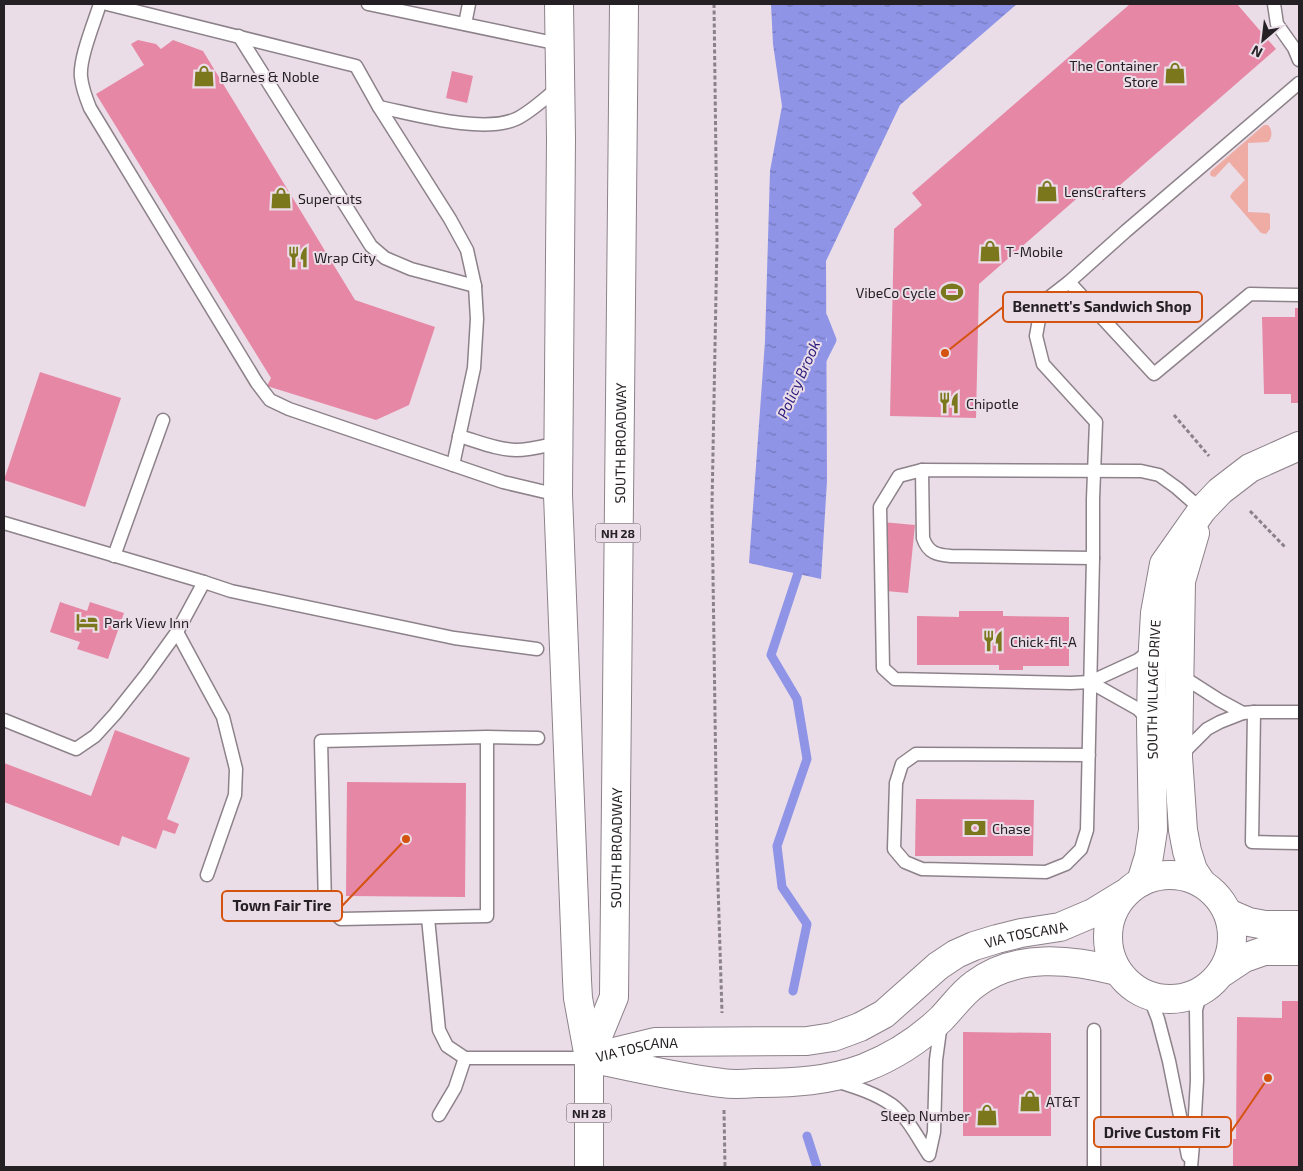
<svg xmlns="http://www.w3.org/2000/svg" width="1303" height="1171" viewBox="0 0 1303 1171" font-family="'Exo 2',sans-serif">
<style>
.grass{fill:#eeaca4}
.water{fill:url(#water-ripples)}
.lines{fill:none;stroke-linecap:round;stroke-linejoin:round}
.stream{stroke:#8f94e7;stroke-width:9}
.building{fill:#e687a5}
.service-casing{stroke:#8d828a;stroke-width:15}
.tertiary-casing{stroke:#8d828a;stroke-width:30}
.secondary-casing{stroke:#8d828a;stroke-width:30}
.primary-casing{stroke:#8d828a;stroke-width:30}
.path{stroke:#8b8289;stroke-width:3;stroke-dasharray:4 2.5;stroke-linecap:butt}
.service{stroke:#fff;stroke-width:12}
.tertiary{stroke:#fff;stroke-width:28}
.secondary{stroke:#fff;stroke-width:28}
.primary{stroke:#fff;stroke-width:28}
.labels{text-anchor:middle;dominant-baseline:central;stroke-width:4;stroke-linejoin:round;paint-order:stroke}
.shield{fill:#eadde7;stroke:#60595e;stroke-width:1}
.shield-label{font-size:12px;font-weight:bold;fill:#252024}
.poi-label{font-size:14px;fill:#252024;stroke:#eadde7;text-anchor:start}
.street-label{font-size:14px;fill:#252024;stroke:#eadde7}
.water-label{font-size:15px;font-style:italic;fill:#2c1e7d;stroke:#eadde7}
.leader{fill:none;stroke:#d4530e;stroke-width:2}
.callout-dot{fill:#d4530e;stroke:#eadde7;stroke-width:2}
.callout{fill:#eadde7;stroke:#d4530e;stroke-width:2}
.callout-label{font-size:15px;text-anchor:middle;font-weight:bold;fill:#252024}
</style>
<defs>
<pattern id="water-ripples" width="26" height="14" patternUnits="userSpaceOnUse" patternTransform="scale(1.25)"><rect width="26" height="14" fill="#8f94e7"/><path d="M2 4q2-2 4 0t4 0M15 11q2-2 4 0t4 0" fill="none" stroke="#7578bb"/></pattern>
</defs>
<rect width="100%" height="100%" fill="#eadde7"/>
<path class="grass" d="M1264,125H1268C1272,129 1273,137 1268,142L1248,143V212L1268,213L1270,214V229L1266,234L1261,233L1230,197L1232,193L1245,180L1229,162L1215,177L1211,176L1210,174L1211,171Z"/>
<polygon class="water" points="771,4 1017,4 900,105 826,261 827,481 821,579 749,563 765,341 770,171 782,106 773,44"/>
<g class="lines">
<g class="stream">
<polyline points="822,360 832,340 823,317"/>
<polyline points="793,991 807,924 782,887 777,846 807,759 797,699 771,655 801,564"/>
<polyline points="807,1136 817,1167"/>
</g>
</g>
<g class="building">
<polygon points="1130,4 1237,4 1276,49 1103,200 1091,186 979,284 976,418 890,416 894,229 922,205 912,193"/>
<polygon points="138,40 156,44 161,49 173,40 203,51 355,300 435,327 409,405 376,420 267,386 271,378 96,94 144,65 131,44"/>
<polygon points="452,71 473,76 467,103 446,98"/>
<polygon points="1295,308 1299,308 1299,403 1291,403 1291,394 1264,394 1262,317 1295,317"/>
<polygon points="40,372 121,398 85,507 4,480"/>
<polygon points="882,522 915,525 908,593 875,590"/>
<polygon points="60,602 87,611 90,602 124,613 108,659 77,649 80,642 50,632"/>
<polygon points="959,611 1003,611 1003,616 1069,617 1069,666 1023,666 1023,670 999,670 999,665 917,665 917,616 959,617"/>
<polygon points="115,730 190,758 167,819 179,824 175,834 163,830 156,849 122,836 119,846 4,802 4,763 91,796"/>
<polygon points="347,782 466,783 465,897 346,896"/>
<polygon points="916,799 1034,800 1033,856 915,856"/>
<polygon points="1282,1001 1299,1001 1299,1167 1233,1167 1233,1139 1236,1139 1237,1017 1282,1018"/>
<polygon points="963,1032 1051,1033 1051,1136 963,1136"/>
</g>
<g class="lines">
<g class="service-casing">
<g id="service">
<path d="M100,4C94,23 79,59 81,77C82,88 86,98 90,108L257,383L270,400L289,409L503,482L558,495"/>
<polyline points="107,4 356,66 379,107 450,219 467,250 475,286 477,319 474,368 453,465"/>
<polyline points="368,4 559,44"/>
<polyline points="1274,4 1277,24 1294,48 1299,60"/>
<polyline points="465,24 469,4"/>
<polyline points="239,36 371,246 385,258 411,269 475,286"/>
<path d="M379,107C414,114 483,134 516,119C531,112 545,98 559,87"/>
<polyline points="1069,282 1154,374 1250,294 1299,295"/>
<path d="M459,436C477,441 497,450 516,450C530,450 544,446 558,443"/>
<path d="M922,470L923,538C928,553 937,555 951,556L1093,558"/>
<polyline points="4,523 204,582 231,591 454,638 537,649"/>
<polyline points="114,556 163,420"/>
<polyline points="177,632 223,717 236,769 235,795 207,875"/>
<polyline points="1151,650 1138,660 1090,682 1071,683 895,679 883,668 880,507 899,476 922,470 1141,471 1159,475 1177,488 1202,510"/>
<polyline points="1180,675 1219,700 1243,713"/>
<polyline points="1090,682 1138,709 1148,720"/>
<polyline points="1254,712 1252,842 1299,843"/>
<polyline points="4,720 76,749 95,736 115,714 146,675 177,632 204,582"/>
<polyline points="487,737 487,916 341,919 325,905 321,741 487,737 538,738"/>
<polyline points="1089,755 916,754 902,764 896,783 894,849 905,862 922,869 1046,872 1066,864 1081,849 1087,830 1093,558 1093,499 1096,422 1043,364 1036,336 1042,303 1069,282 1126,231 1299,83"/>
<polyline points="1181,755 1207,729 1220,722 1243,713 1254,712 1299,712"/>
<polyline points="428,918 439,1030 447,1046 465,1058 589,1058"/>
<polyline points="1149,996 1158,1019 1169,1061 1188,1156"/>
<path d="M836,1081C855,1087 875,1093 892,1105C907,1116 919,1140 929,1155L934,1132L936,1060L941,1023"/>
<polyline points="439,1115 455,1088 465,1058"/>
<polyline points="1094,1167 1094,1030"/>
<polyline points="1191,1167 1194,1133 1197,1080 1196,1010 1201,991"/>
</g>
</g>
<g class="tertiary-casing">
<g id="tertiary">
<polyline points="1228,913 1249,922 1265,925 1299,925"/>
<polyline points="1223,972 1244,958 1264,951 1299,951"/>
</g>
</g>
<g class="secondary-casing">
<g id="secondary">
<polyline points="1195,533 1181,581 1178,757 1183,830 1187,851 1193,870 1201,882"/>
<circle cx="1170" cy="937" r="62"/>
<path id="s1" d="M1141,882L1149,856L1153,830L1151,723L1152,665L1155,613L1164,564L1202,510L1220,491L1250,468L1299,446"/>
<path id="s2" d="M589,1058L655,1042L807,1041L833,1037L860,1027L884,1014L938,966L956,954L974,946L997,939L1021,933L1060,927L1093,913L1124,894"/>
<path d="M598,1060C639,1068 680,1078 722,1083C733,1085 745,1084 756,1083C793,1083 829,1081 864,1068C892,1057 919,1040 941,1019C952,1008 961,994 975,984C1016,953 1070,959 1117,971"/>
</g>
</g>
<g class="primary-casing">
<g id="primary">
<polyline points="559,4 561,139 558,495 577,980 578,998 589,1058 589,1167"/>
<path id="s3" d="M589,1058L614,997L624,4"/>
</g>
</g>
<g class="path">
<polyline points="714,4 717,241 712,505 717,853 722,1013"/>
<polyline points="1174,415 1209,456"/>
<polyline points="1250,511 1285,547"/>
<polyline points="724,1110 725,1167"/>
</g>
<use href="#service" class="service"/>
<use href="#tertiary" class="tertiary"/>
<use href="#secondary" class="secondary"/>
<use href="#primary" class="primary"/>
</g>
<defs>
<g id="shop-bare" transform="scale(1.725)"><path d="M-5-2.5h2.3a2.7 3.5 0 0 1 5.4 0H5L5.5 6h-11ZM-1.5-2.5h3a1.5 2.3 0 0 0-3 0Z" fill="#7b771c" stroke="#eadde7" stroke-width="2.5" paint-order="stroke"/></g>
<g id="restaurant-bare" transform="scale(1.725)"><path d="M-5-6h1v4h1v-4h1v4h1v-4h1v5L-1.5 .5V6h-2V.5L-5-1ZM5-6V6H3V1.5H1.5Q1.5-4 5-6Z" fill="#7b771c" stroke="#eadde7" stroke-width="2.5" paint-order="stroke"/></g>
<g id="stadium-bare" transform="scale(1.725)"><path d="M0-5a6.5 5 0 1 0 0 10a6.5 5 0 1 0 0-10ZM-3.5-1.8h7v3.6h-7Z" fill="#7b771c" stroke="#eadde7" stroke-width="2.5" paint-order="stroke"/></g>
<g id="hotel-bare" transform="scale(1.725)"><path d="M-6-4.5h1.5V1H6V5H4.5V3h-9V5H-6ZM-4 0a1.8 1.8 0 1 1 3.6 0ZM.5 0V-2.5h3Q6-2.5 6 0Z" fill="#7b771c" stroke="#eadde7" stroke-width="2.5" paint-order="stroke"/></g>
<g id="bank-bare" transform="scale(1.725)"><path d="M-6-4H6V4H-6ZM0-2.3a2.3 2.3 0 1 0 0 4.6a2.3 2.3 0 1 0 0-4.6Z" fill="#7b771c" stroke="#eadde7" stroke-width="2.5" paint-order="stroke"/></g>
</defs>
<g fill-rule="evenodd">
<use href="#shop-bare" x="1175" y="73"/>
<use href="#shop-bare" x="204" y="76"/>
<use href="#shop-bare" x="1047" y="191"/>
<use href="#shop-bare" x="281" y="198"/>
<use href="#shop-bare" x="990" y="251"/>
<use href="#restaurant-bare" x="298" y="257"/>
<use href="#stadium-bare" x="952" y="292"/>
<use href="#restaurant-bare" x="949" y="403"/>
<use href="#hotel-bare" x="87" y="622"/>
<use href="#restaurant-bare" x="993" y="641"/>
<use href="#bank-bare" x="975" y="828"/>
<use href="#shop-bare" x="1030" y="1101"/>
<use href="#shop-bare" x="987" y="1115"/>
</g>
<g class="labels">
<g class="shield">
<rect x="595.5" y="523.5" width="45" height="19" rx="4"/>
<rect x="566.5" y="1103.5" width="45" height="19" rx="4"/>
</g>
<g class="shield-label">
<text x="618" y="533">NH 28</text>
<text x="589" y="1113">NH 28</text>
</g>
<g class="poi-label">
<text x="1158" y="65" text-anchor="end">The Container<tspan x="1158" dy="16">Store</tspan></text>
<text x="220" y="76">Barnes &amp; Noble</text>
<text x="1064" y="191">LensCrafters</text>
<text x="298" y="198">Supercuts</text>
<text x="1006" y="251">T-Mobile</text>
<text x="314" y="257">Wrap City</text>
<text x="936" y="292" text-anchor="end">VibeCo Cycle</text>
<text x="966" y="403">Chipotle</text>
<text x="104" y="622">Park View Inn</text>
<text x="1010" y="641">Chick-fil-A</text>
<text x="992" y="828">Chase</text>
<text x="1046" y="1101">AT&amp;T</text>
<text x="970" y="1115" text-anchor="end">Sleep Number</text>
</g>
<g class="street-label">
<text stroke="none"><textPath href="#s3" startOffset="620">SOUTH BROADWAY</textPath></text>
<text stroke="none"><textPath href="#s1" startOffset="194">SOUTH VILLAGE DRIVE</textPath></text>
<text stroke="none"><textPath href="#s3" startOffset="215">SOUTH BROADWAY</textPath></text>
<text stroke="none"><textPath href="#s2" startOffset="469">VIA TOSCANA</textPath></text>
<text stroke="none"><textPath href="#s2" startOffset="49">VIA TOSCANA</textPath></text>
</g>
<g class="water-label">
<text transform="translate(798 379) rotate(-66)">Policy Brook</text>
</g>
</g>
<path class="leader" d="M945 353L1003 307M406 839L342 906M1268 1078L1231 1132"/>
<g class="callout-dot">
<circle cx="945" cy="353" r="5"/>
<circle cx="406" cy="839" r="5"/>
<circle cx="1268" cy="1078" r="5"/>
</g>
<g class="callout">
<rect x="1003" y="292" width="199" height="30" rx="5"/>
<rect x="222" y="891" width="120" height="30" rx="5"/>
<rect x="1094" y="1117" width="137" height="30" rx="5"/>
</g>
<g class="callout-label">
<text x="1102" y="312">Bennett's Sandwich Shop</text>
<text x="282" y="911">Town Fair Tire</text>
<text x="1162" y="1138">Drive Custom Fit</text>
</g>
<rect width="1303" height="1171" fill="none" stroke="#252024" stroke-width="10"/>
<g transform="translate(1263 40) rotate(208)" stroke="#eadde7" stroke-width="4" paint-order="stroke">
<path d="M0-4L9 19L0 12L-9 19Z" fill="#252024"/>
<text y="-8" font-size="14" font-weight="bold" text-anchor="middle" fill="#252024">N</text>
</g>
</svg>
